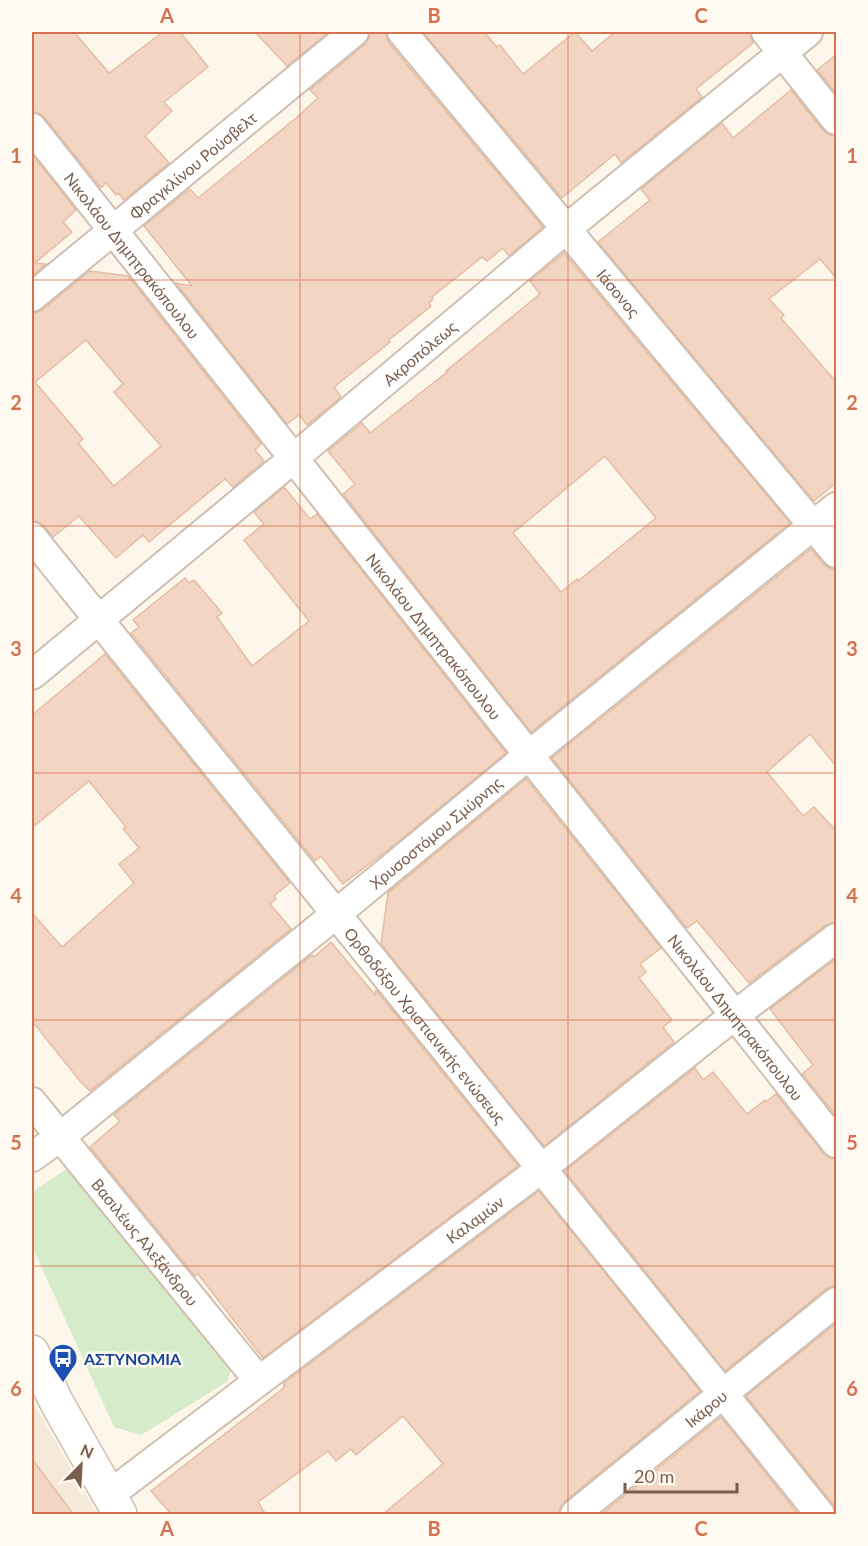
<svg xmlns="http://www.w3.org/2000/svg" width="868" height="1546" viewBox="0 0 868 1546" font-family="Lato,sans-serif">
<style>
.residential{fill:#f5e9d9}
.green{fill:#d6ebc9}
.building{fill:#f2d6c3;stroke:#e5bda3;stroke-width:1.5;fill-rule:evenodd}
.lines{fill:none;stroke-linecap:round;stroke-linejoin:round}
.minor-casing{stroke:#d0bfb0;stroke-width:32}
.tertiary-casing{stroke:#d0bfb0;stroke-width:36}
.minor{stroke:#fff;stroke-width:28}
.tertiary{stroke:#fff;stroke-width:33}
.grid{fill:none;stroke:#d67150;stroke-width:1.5;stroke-opacity:0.55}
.labels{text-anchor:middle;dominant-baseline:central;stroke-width:5;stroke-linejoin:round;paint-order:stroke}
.street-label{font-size:16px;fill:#795d4d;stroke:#fffaf2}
.transit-label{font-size:16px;font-weight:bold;fill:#164399;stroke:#fffaf2;text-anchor:start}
.neatline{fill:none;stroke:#d67150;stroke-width:2}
.grid-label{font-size:20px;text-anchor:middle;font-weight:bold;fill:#d67150}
</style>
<rect width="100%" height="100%" fill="#fdf6eb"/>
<polygon class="residential" points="32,1401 97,1514 32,1514"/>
<polygon class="green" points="68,1168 233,1365 227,1382 141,1435 114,1427 32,1246 32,1192"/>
<g class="building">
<polygon points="32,32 74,32 109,73 163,32 180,32 208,67 164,102 172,111 145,136 169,163 124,200 118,193 116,195 106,183 101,188 45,118 39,113 32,112"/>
<polygon points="255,32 329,32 287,66"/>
<polygon points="370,32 386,32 386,35 389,43 543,227 509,256 503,248 487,261 482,257 432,297 433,299 429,303 431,306 389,340 390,342 334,387 341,397 307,425 299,415 287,424 176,283 192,286 144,226 190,189 198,198 296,118 318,98 310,90 364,45 369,38"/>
<polygon points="423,32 484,32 497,47 500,45 523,74 575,32 592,51 615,32 750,32 750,35 753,43 696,89 702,97 621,163 615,154 562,198"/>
<polygon points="837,54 837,94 817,70"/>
<polygon points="791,90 823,130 829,135 837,136 837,279 820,259 769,299 784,315 781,318 837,383 837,482 814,501 598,242 650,200 641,189 722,123 733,138"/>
<polygon points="32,154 76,210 63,222 72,232 35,263 46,264 32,276"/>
<path d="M564,253L790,523L531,732L343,494L355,484L328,451L362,423L370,433L447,372L446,371L540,294L530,281ZM605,456L656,518L578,581L577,579L561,592L513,533Z"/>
<path d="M90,271L128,276L261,444L255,450L264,461L233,487L225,479L149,542L143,535L116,558L79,516L53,537L44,526L38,522L32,521V313H35L42,310ZM86,340L123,384L114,392L161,446L114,486L78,443L83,439L35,382Z"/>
<polygon points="284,487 310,519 317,514 506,753 394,845 343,884 321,856 315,861 131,633 139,627 133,620 185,578 189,583 194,580 222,613 217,617 252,666 309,621 244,540 264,524 254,512"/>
<polygon points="811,549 823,564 830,568 833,569 837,573 837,767 810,734 767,772 803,816 814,807 837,832 837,922 826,925 749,983 697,921 687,928 552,758"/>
<polygon points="105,654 290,883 274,896 276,899 270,904 291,929 90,1091 80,1081 32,1021 32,913 62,947 134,883 119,864 139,848 123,829 126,827 89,781 32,828 32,715"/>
<polygon points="526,779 661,948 640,964 646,972 639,978 672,1020 663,1027 674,1042 544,1146 381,944 388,893"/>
<polygon points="331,942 375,995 376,990 518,1166 263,1358 198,1274 195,1276 90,1147 120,1121 114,1115 312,955 314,957"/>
<polygon points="837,958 837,1117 802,1074 813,1065 770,1009"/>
<polygon points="695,1068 703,1080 713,1072 747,1114 765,1100 766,1102 776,1094 823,1153 829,1158 837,1159 837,1286 833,1286 826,1289 725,1371 565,1171"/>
<polygon points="539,1191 700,1391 565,1501 560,1508 559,1515 382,1515 443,1464 403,1416 356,1455 351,1449 336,1461 328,1451 258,1502 266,1515 172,1515 151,1491 280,1391 285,1386 283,1384"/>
<polygon points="837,1323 837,1515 836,1515 836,1511 833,1504 746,1396"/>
<polygon points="721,1417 799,1515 601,1515"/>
<polygon points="32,1459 74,1515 32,1515"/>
</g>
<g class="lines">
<g class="minor-casing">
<g id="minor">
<path id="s1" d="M402,32L836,553"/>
<polyline points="766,32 836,120"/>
<path id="s2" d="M32,128L836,1143"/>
<path id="s3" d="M32,297L354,32"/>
<path id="s4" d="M32,537L820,1514"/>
<path id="s5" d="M32,675L294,458L566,229L808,32"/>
<path id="s6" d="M32,1102L259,1381"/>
<path id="s7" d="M32,1157L60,1137L336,914L529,755L836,507"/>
<path id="s8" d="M109,1495L259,1381L541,1169L735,1015L836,938"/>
<path id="s9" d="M575,1514L836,1302"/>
</g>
</g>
<g class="tertiary-casing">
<polyline id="tertiary" points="32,1352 57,1403 120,1514"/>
</g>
<use href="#minor" class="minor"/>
<use href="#tertiary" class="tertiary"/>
</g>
<path class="grid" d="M300,32V1514M568,32V1514M32,280H836M32,526H836M32,773H836M32,1020H836M32,1266H836"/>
<defs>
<g id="bus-pin" transform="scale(1.5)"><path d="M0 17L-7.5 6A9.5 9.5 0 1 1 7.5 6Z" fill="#1a4fb4" stroke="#fffaf2"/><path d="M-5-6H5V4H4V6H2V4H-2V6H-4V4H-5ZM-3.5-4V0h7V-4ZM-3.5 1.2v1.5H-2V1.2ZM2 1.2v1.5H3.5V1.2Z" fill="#fff"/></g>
</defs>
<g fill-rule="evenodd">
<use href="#bus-pin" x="63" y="1358"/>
</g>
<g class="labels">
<g class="street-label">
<text stroke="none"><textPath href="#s3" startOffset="208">Φραγκλίνου Ρούσβελτ</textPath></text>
<text stroke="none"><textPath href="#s2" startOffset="162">Νικολάου Δημητρακόπουλου</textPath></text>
<text stroke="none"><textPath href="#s1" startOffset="339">Ιάσονος</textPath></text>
<text stroke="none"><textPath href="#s5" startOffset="504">Ακροπόλεως</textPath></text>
<text stroke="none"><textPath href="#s2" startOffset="648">Νικολάου Δημητρακόπουλου</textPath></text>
<text stroke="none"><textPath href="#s7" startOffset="518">Χρυσοστόμου Σμύρνης</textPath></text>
<text stroke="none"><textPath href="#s2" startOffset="1134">Νικολάου Δημητρακόπουλου</textPath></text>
<text stroke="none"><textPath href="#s4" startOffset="627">Ορθοδόξου Χριστιανικής ενώσεως</textPath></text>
<text stroke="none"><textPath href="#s8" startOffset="458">Καλαμών</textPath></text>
<text stroke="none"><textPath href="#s6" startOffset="180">Βασιλέως Αλεξάνδρου</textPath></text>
<text stroke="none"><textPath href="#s9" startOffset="168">Ικάρου</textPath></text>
</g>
<g class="transit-label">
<text x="84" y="1358">ΑΣΤΥΝΟΜΙΑ</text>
</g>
</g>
<rect width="868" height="1546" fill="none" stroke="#fffaf2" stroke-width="66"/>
<g transform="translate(81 1465) rotate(24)" stroke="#fffaf2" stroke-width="4.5" paint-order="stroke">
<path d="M0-4.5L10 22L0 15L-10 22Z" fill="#795d4d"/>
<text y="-9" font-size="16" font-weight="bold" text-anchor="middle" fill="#795d4d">N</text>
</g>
<path d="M625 1483v9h112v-9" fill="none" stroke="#795d4d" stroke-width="3"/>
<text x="634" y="1483" font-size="18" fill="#795d4d" stroke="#fffaf2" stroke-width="4.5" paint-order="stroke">20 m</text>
<rect x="33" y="33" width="802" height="1480" class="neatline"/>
<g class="grid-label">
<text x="167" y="23">A</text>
<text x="434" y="23">B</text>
<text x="701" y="23">C</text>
<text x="16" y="163">1</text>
<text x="852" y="163">1</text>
<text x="16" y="410">2</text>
<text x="852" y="410">2</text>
<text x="16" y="656">3</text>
<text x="852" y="656">3</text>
<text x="16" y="903">4</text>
<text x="852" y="903">4</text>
<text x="16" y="1150">5</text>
<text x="852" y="1150">5</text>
<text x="16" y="1396">6</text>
<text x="852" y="1396">6</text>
<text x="167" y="1536">A</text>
<text x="434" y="1536">B</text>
<text x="701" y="1536">C</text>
</g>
</svg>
